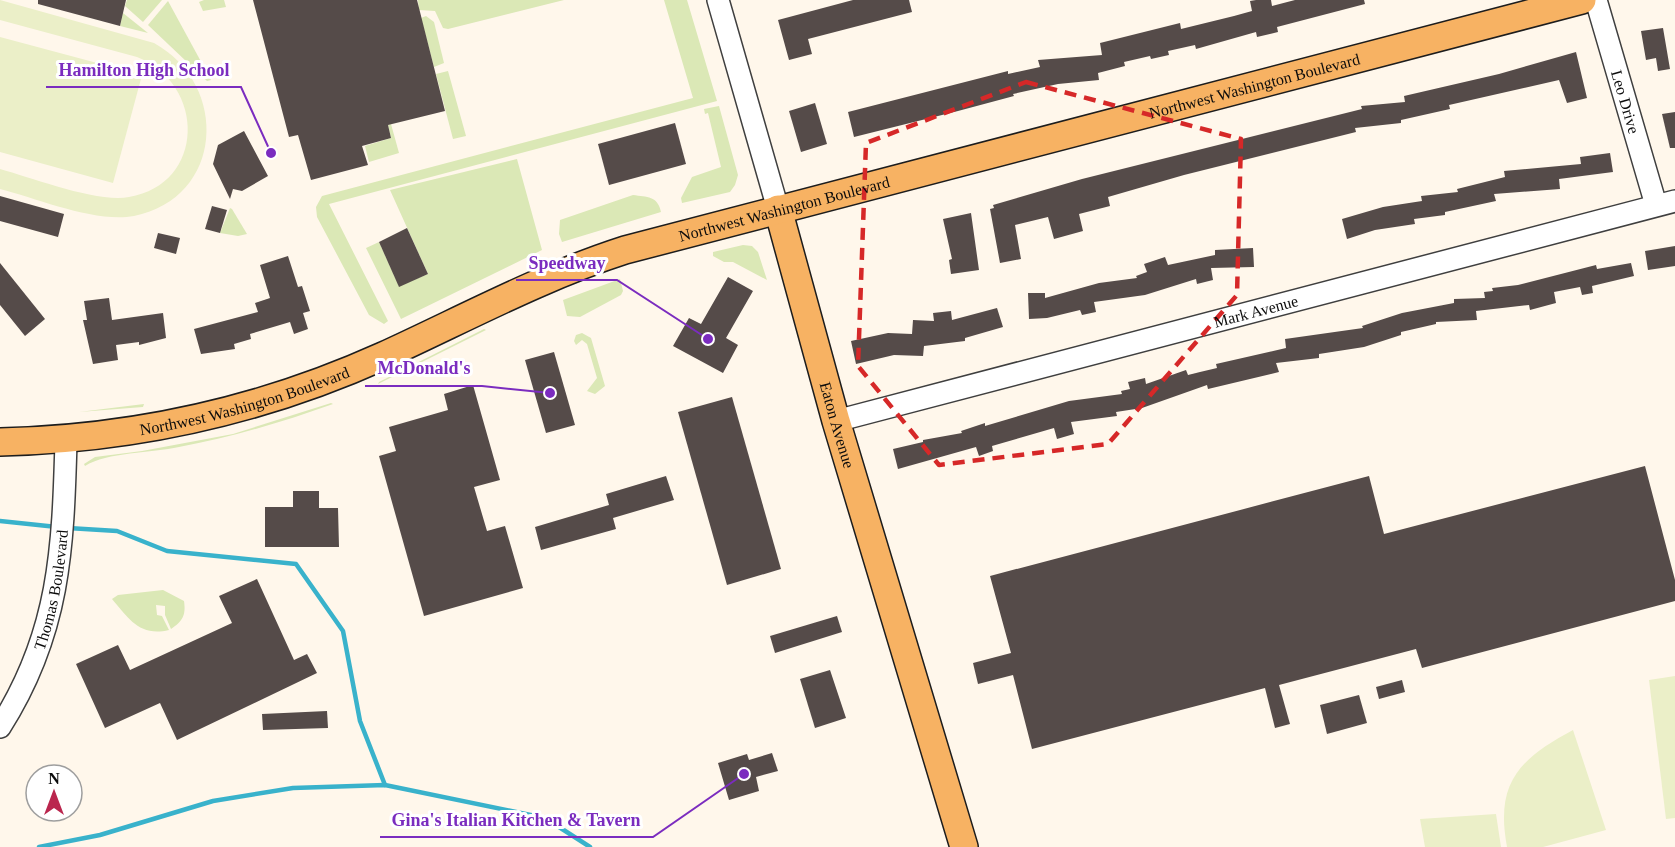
<svg xmlns="http://www.w3.org/2000/svg" width="1675" height="847" viewBox="0 0 1675 847" font-family="'Times New Roman',serif">
<style>
.green{fill:#dbe8b6}
.pitch{fill:#ebefc8}
.lines{fill:none;stroke-linecap:round;stroke-linejoin:round}
.stream{stroke:#39b2cb;stroke-width:4.5}
.building{fill:#554b49}
.minor-casing{stroke:#3f3f3f;stroke-width:24}
.major-casing{stroke:#1d1d1d;stroke-width:30}
.minor{stroke:#fff;stroke-width:21}
.major{stroke:#f7b263;stroke-width:27}
.marked{fill:none;stroke:#d62828;stroke-width:4.5;stroke-dasharray:12 8;stroke-linejoin:round}
.labels{text-anchor:middle;dominant-baseline:central;stroke-width:6;stroke-linejoin:round;paint-order:stroke}
.street-label{font-size:16px;fill:#0c0c0c;stroke:#fff}
.leader{fill:none;stroke:#7b2cbf;stroke-width:2}
.callout-dot{fill:#7b2cbf;stroke:#fff;stroke-width:2}
.callout-label{font-size:18px;text-anchor:middle;font-weight:bold;fill:#7b2cbf;stroke:#fff;stroke-width:6;stroke-linejoin:round;paint-order:stroke}
</style>
<rect width="100%" height="100%" fill="#fff7eb"/>
<g class="green">
<polygon points="127,0 162,0 143,22 125,6"/>
<polygon points="204,0 224,0 226,7 203,11 199,2"/>
<polygon points="418,0 564,0 448,29 443,28 435,11 419,10"/>
<polygon points="664,0 687,0 717,101 329,204 388,321 384,324 369,315 317,217 316,207 322,196 693,98"/>
<polygon points="168,1 211,80 207,81 148,25"/>
<polygon points="123,13 148,33 120,26"/>
<polygon points="426,16 434,22 444,63 434,67 421,18"/>
<polygon points="448,71 466,136 453,139 436,74"/>
<polygon points="719,106 738,175 735,185 730,192 682,203 681,198 692,177 721,167 708,113 705,114 704,109"/>
<polygon points="391,124 399,153 369,162 365,146 391,138 388,125"/>
<polygon points="517,159 542,250 401,319 366,248 379,242 399,286 428,274 390,190"/>
<path d="M633,195C647,197 658,196 661,212L562,242L559,234L560,220Z"/>
<polygon points="230,208 232,209 247,234 238,236 220,233"/>
<polygon points="743,245 752,246 758,252 767,280 733,262 724,262 713,256 713,252"/>
<polygon points="620,279 623,291 621,295 580,317 567,316 563,300"/>
<polygon points="484,329 486,330 378,384 379,382"/>
<polygon points="582,333 591,338 605,386 595,394 587,391 597,378 587,344 582,340 576,345 574,341 576,335"/>
<path d="M331,403L333,404C283,422 232,437 179,447C152,453 107,452 85,466L84,464L95,457L142,451L233,434Z"/>
<polygon points="144,404 143,407 79,412"/>
<path d="M163,590L184,601C186,615 183,621 171,629L165,615V606L156,605L157,615L162,616L169,630C140,637 129,619 112,599L118,595Z"/>
</g>
<g class="pitch">
<path d="M0,0L154,43C230,85 224,198 134,216C95,223 39,199 0,189V169C33,178 97,203 129,197C206,184 206,84 137,57L0,20Z"/>
<polygon points="0,37 142,75 113,183 0,152"/>
<polygon points="1675,676 1675,818 1666,819 1649,680"/>
<path d="M1573,730L1606,830L1543,847H1507C1495,783 1519,759 1573,730Z"/>
<polygon points="1496,814 1501,847 1425,847 1420,819"/>
</g>
<g class="lines">
<g class="stream">
<polyline points="0,521 57,527"/>
<polyline points="68,528 117,531 167,551 296,564 343,631 360,721 385,785"/>
<polyline points="39,847 100,835 213,801 293,788 385,785 545,818 590,847"/>
</g>
</g>
<g class="building">
<polygon points="38,0 126,0 120,26 38,4"/>
<polygon points="253,0 417,0 445,111 388,125 391,138 362,146 368,165 311,180 298,135 289,137"/>
<polygon points="853,0 909,0 912,12 808,39 812,54 789,60 778,20"/>
<polygon points="1256,0 1271,0 1272,6 1295,0 1364,0 1365,4 1277,27 1278,32 1257,37 1256,32 1196,49 1195,45 1168,51 1169,55 1151,59 1150,56 1124,62 1125,66 1098,73 1099,80 1058,84 1013,94 1014,96 958,111 854,137 848,112 1008,71 1008,74 1040,67 1038,60 1102,55 1100,43 1180,23 1181,29 1234,16 1252,11 1250,1"/>
<polygon points="1663,28 1670,69 1658,71 1656,58 1646,60 1641,31"/>
<polygon points="1576,52 1587,98 1567,103 1559,80 1449,105 1450,109 1401,120 1401,123 1355,128 1356,132 1184,175 1108,197 1110,206 1079,214 1083,231 1054,239 1048,217 1015,225 1021,259 1000,263 990,209 994,208 993,205 1082,179 1362,109 1361,106 1405,102 1404,96 1499,74"/>
<polygon points="815,103 827,144 801,152 789,111"/>
<polygon points="1675,112 1675,148 1670,148 1662,114"/>
<polygon points="675,123 686,164 609,185 598,144"/>
<polygon points="244,131 268,176 242,191 233,189 230,199 213,164 218,145"/>
<polygon points="1610,153 1613,172 1559,179 1560,189 1494,194 1496,201 1445,212 1445,215 1414,219 1415,224 1375,230 1347,239 1342,219 1383,207 1422,201 1421,196 1458,192 1457,189 1505,177 1504,171 1581,164 1580,157"/>
<polygon points="0,196 64,214 58,237 0,221"/>
<polygon points="212,206 227,210 220,233 205,229"/>
<polygon points="971,213 979,270 951,274 949,260 952,259 943,219"/>
<polygon points="407,228 428,274 399,287 379,242"/>
<polygon points="158,233 180,238 176,254 154,248"/>
<polygon points="1675,246 1675,266 1648,270 1645,251"/>
<polygon points="1253,248 1254,267 1211,268 1213,280 1197,284 1196,279 1145,295 1094,302 1096,312 1082,315 1080,310 1047,318 1029,319 1028,293 1045,293 1045,298 1099,283 1137,278 1136,276 1147,272 1144,264 1165,257 1168,265 1215,255 1215,250"/>
<polygon points="288,256 298,287 302,286 310,311 303,313 308,329 294,334 290,322 250,334 251,339 234,344 235,349 201,354 194,329 258,312 255,303 270,298 260,265"/>
<polygon points="0,263 45,319 25,336 0,305"/>
<polygon points="1631,263 1634,276 1592,286 1593,293 1582,295 1580,287 1554,292 1556,303 1530,310 1529,305 1476,311 1477,320 1436,322 1436,324 1401,332 1401,335 1364,347 1319,354 1319,358 1276,363 1279,372 1208,389 1207,385 1142,408 1116,412 1117,416 1071,422 1074,434 1057,439 1054,428 992,446 993,451 979,456 976,447 898,469 893,449 923,442 923,440 962,433 961,431 985,423 985,426 1069,401 1122,394 1121,391 1130,389 1128,382 1145,378 1146,384 1186,370 1188,375 1200,372 1217,368 1216,364 1286,348 1285,339 1363,328 1362,326 1402,313 1454,303 1454,299 1485,298 1484,292 1493,291 1492,288 1518,285 1596,265 1597,269"/>
<polygon points="728,277 753,291 726,338 738,345 723,373 673,346 689,318 701,324"/>
<polygon points="109,298 112,320 163,313 166,338 139,345 139,342 116,345 118,360 93,364 83,320 87,320 84,301"/>
<polygon points="997,308 1003,327 965,338 965,341 924,346 923,356 894,355 856,364 851,341 888,333 912,334 913,320 934,321 933,313 951,311 952,320"/>
<polygon points="554,352 575,425 546,433 525,360"/>
<polygon points="473,385 500,480 474,487 487,531 505,526 523,588 424,616 379,456 396,451 389,427 448,410 444,394"/>
<polygon points="732,397 781,569 727,585 678,412"/>
<polygon points="1645,466 1675,580 1675,601 1422,668 1416,649 1279,685 1290,724 1275,728 1265,688 1032,749 1013,675 978,684 973,663 1011,653 990,576 1369,476 1384,534"/>
<polygon points="666,476 674,500 613,518 616,529 541,550 535,527 609,505 606,494"/>
<polygon points="293,491 319,491 319,508 338,508 339,547 265,547 265,507 293,507"/>
<polygon points="257,579 294,660 307,654 317,673 177,740 160,703 105,728 76,664 118,645 130,670 232,623 219,596"/>
<polygon points="837,616 842,632 775,653 770,636"/>
<polygon points="830,670 846,718 815,728 800,679"/>
<polygon points="1402,680 1405,692 1379,699 1376,687"/>
<polygon points="1359,695 1367,723 1327,734 1320,705"/>
<polygon points="327,711 328,728 263,730 262,714"/>
<polygon points="772,753 778,771 756,777 759,791 729,800 718,763 747,754 749,760"/>
</g>
<g class="lines">
<g class="minor-casing">
<g id="minor">
<polyline points="718,0 778,209"/>
<path id="s1" d="M1596,0L1656,205"/>
<path id="s2" d="M836,421L1675,201"/>
<path id="s3" d="M0,727C60,633 63,549 66,441"/>
</g>
</g>
<g class="major-casing">
<g id="major">
<path id="s4" d="M778,209L836,421L964,847"/>
<path id="s5" d="M0,442C134,439 261,411 383,356C464,319 541,277 625,250L1582,0"/>
</g>
</g>
<use href="#minor" class="minor"/>
<use href="#major" class="major"/>
</g>
<path class="marked" d="M1026,82L1241,139L1237,295L1108,444L939,465L858,366L866,143Z"/>
<g class="labels">
<g class="street-label">
<text stroke="none"><textPath href="#s5" startOffset="1310">Northwest Washington Boulevard</textPath></text>
<text stroke="none"><textPath href="#s1" startOffset="106">Leo Drive</textPath></text>
<text stroke="none"><textPath href="#s5" startOffset="824">Northwest Washington Boulevard</textPath></text>
<text stroke="none"><textPath href="#s2" startOffset="434">Mark Avenue</textPath></text>
<text stroke="none"><textPath href="#s5" startOffset="249">Northwest Washington Boulevard</textPath></text>
<text stroke="none"><textPath href="#s4" startOffset="224">Eaton Avenue</textPath></text>
<text stroke="none"><textPath href="#s3" startOffset="148">Thomas Boulevard</textPath></text>
</g>
</g>
<path class="leader" d="M271 153L241 87H46M708 339L617 280H516M550 393L482 386H365M744 774L653 837H380"/>
<g class="callout-dot">
<circle cx="271" cy="153" r="6"/>
<circle cx="708" cy="339" r="6"/>
<circle cx="550" cy="393" r="6"/>
<circle cx="744" cy="774" r="6"/>
</g>
<g class="callout-label">
<text x="144" y="76">Hamilton High School</text>
<text x="567" y="269">Speedway</text>
<text x="424" y="374">McDonald's</text>
<text x="516" y="826">Gina's Italian Kitchen &amp; Tavern</text>
</g>
<g transform="translate(54 793)"><circle r="28" fill="#ffffff" stroke="#9e9e9e" stroke-width="1.5"/>
<path d="M0-4.5L10 22L0 15L-10 22Z" fill="#ba264e"/>
<text y="-9" font-size="16" font-weight="bold" text-anchor="middle" fill="#0c0c0c">N</text>
</g>
</svg>
